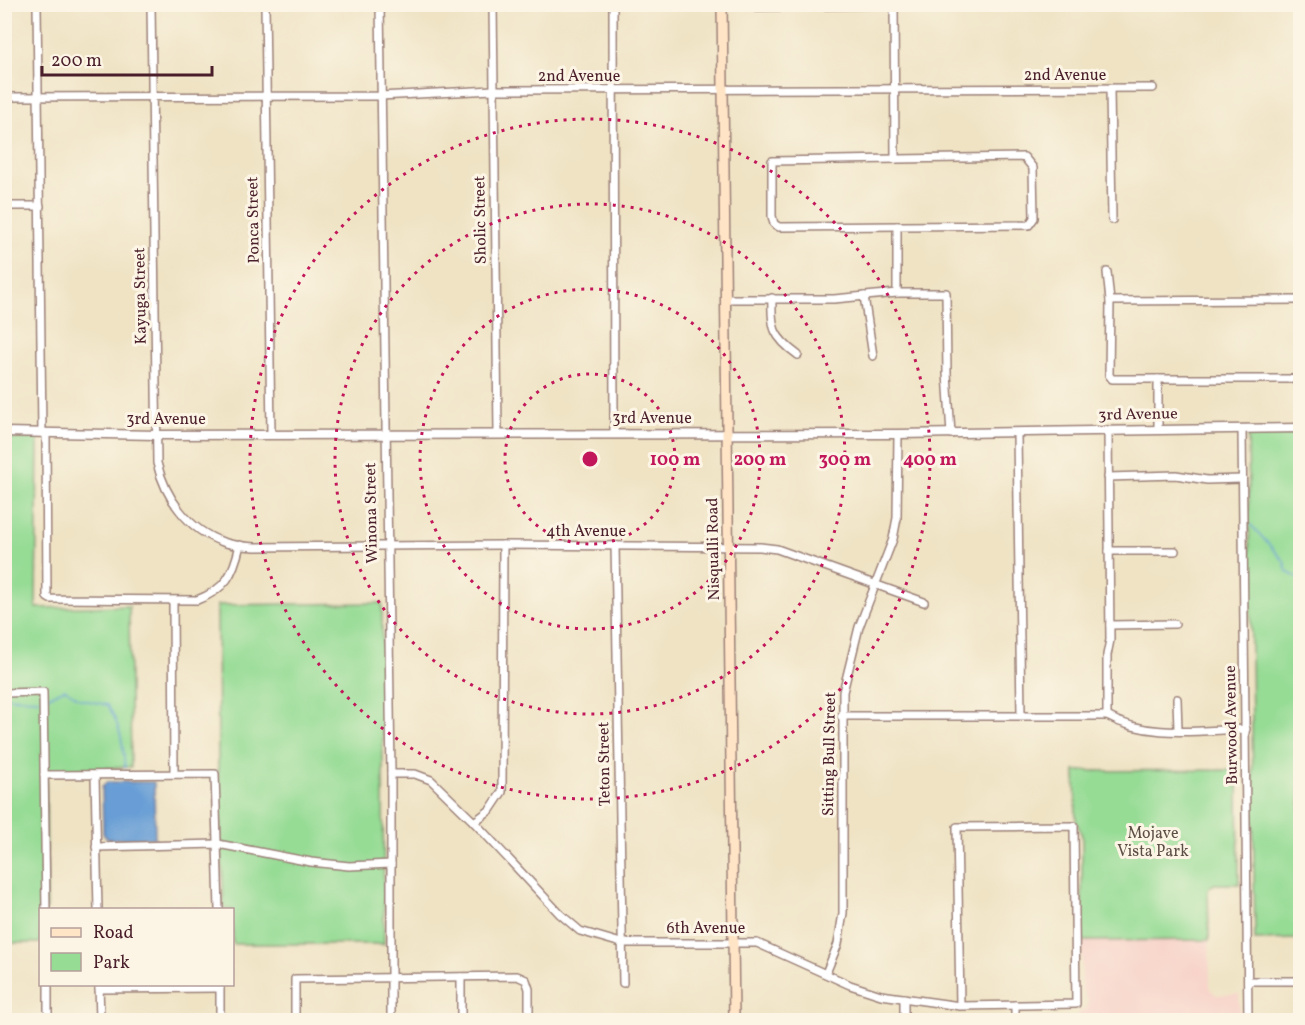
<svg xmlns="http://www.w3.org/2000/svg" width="1305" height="1025" viewBox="0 0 1305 1025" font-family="Vollkorn,serif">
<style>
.built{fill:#f7d1c8}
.green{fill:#96dc95;stroke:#707e60;stroke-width:1.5}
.water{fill:#679ed5;stroke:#585e80;stroke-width:1.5}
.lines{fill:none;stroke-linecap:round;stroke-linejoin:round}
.stream{stroke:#679ed5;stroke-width:1.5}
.minor-casing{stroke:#9c8178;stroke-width:10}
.tertiary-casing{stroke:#9c8178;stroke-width:11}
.secondary-casing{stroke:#9c8178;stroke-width:12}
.minor{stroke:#fff;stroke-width:7}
.tertiary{stroke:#fff;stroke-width:8}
.secondary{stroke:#ffe4c6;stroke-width:9}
.ring{fill:none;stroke:#c2185b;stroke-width:3;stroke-dasharray:3 6}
.labels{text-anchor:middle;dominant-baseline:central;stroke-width:6;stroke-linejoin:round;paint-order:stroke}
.street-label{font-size:16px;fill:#4a1f2b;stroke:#fcf5e5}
.park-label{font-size:16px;fill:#5d4e46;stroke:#fcf5e5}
.centre{fill:#c2185b;stroke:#fcf5e5;stroke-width:3}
.ring-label{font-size:18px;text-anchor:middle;font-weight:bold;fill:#c2185b;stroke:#fcf5e5;stroke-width:6;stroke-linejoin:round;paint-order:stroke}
</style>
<rect width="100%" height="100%" fill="#fcf5e5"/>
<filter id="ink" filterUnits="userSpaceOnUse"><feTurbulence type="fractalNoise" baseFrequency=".0167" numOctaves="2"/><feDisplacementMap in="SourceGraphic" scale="12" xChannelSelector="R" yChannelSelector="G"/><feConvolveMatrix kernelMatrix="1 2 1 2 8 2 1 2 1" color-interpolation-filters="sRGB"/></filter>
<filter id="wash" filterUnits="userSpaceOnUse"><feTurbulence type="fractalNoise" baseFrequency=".008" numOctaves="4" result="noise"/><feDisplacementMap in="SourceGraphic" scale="24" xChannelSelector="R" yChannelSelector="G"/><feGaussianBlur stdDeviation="1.35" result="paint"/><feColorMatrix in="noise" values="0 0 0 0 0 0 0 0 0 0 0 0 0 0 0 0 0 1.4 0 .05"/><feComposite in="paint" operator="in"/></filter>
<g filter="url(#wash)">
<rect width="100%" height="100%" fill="#efe3c4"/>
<polygon class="built" points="1209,940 1210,989 1216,995 1239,994 1240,1020 1078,1020 1078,1013 1086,1009 1088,1001 1082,989 1082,941"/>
<g class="green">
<polygon points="1300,433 1300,939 1255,940 1248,434"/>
<polygon points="38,438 36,608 129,606 131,767 46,771 47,909 40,910 40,943 5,943 4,439"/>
<polygon points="382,603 384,944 233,944 232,910 224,909 218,767 217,605"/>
<polygon points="1240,770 1238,782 1239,884 1214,884 1208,889 1209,940 1082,941 1082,836 1076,821 1075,771"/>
</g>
<polygon class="water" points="107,782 154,782 155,838 108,839 103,834 102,787"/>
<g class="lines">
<g class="stream">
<polyline points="1251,525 1284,561 1287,572 1300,579"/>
<polyline points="4,648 4,661"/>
<path d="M5,696C10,699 30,698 39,699"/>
<path d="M47,697L65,689L80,699L107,705C121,725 123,744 125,768"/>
</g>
</g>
</g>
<g filter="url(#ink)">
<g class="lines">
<g class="minor-casing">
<g id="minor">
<polyline points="37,4 42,433"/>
<path d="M151,4L157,463C165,497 188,530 223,542C233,546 245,546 255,547L503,545L760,547L777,549L924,602"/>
<polyline points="265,4 271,434"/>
<polyline points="380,4 391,774 391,1020"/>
<polyline points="493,4 498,434"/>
<polyline points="613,4 614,434"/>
<polyline points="894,4 895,159"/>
<polyline points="756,7 937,4"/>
<polyline points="1110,89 1112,220"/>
<polyline points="4,97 380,96 493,90 1153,88"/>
<polygon points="1024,157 1033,168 1034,218 1029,225 779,227 774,224 772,216 772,161"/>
<polyline points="4,206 40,206"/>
<polyline points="897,226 897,293"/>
<polyline points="1107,272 1110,301 1109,375 1112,379 1300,379"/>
<polyline points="864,296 873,356"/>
<path d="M772,298C771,328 773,337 798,355"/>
<polyline points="726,299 834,299 897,293 946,293 947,373 951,434"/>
<polyline points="1110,301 1300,300"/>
<polyline points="1158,379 1158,430"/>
<polyline points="1242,429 1248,1020"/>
<path d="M46,433L47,597L50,599L197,600C226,589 233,575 240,545"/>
<polyline points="1017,434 1021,715"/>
<polyline points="1108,477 1176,475 1207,480 1242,479"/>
<polyline points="615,545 623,983"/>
<polyline points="1109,551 1175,551"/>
<polyline points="173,601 174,773"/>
<polyline points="1110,625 1175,624"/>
<polyline points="4,693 43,692 46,910"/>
<polyline points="1177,699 1178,730"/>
<path d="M841,716H1107C1148,739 1200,730 1246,729"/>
<polyline points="1107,716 1107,655 1110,640 1108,430"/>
<polyline points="391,774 415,774 431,780 474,822 560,914 580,931 621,943 757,943 850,985 881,995 960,1006 1076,1004 1074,826 957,827 960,1006"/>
<polyline points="44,775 215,774 219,910"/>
<polyline points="95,776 98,910"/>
<polyline points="474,822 490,810 502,792 503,545"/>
<polyline points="96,847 218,844 311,862 349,866 391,864"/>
<polyline points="826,973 838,944 843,913 843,692 859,627 893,539 897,518 898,434"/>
<polyline points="461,977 461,1020"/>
<polyline points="1248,981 1300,981"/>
<polyline points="48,984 48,1020"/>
<polyline points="99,984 100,1020"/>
<polyline points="220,984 220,1020"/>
<polyline points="99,989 220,988"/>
<polyline points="904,998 904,1020"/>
<polyline points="1015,1005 1015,1020"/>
<polyline points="295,1020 295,979 517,976 526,980 529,989 529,1020"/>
</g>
</g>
<g class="tertiary-casing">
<polyline id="tertiary" points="4,432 156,435 898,434 1300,428"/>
</g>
<g class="secondary-casing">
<polyline id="secondary" points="722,4 734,1020"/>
</g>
<use href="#minor" class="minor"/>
<use href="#tertiary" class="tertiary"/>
<use href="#secondary" class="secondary"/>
</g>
</g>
<g class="ring">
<circle cx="590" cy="459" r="85"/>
<circle cx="590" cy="459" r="170"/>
<circle cx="590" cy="459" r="255"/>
<circle cx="590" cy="459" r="340"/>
</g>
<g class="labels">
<g class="street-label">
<text x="1065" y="76">2nd Avenue</text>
<text x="579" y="77">2nd Avenue</text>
<text transform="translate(254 220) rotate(-91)">Ponca Street</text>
<text transform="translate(481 220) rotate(-91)">Sholic Street</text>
<text transform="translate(141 296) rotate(-91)">Kayuga Street</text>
<text transform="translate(1138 415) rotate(-1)">3rd Avenue</text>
<text x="652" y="419">3rd Avenue</text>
<text x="166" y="420">3rd Avenue</text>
<text transform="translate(372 513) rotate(-91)">Winona Street</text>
<text x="586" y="532">4th Avenue</text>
<text transform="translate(714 549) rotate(-91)">Nisqualli Road</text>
<text transform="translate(1232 725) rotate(-91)">Burwood Avenue</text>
<text transform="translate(830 754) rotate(-89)">Sitting Bull Street</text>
<text transform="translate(605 764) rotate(-91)">Teton Street</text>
<text x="706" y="929">6th Avenue</text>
</g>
<g class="park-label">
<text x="1153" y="834">Mojave<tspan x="1153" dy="18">Vista Park</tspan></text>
</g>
</g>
<circle cx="590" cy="459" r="9" class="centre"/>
<g class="ring-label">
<text x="675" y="465">100 m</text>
<text x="760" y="465">200 m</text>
<text x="845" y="465">300 m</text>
<text x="930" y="465">400 m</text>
</g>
<rect width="1305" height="1025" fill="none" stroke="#fcf5e5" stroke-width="24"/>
<rect x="39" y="908" width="195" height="78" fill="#fcf5e5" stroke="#b59f9b" stroke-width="1.5"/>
<rect x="51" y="928" width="30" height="9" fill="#ffe4c6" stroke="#b59f9b" stroke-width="1.5"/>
<text x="93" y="938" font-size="18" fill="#4a1f2b">Road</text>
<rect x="51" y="953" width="30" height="18" fill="#96dc95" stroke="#b59f9b" stroke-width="1.5"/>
<text x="93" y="968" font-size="18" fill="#4a1f2b">Park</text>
<path d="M42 66v9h170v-9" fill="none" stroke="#4a1f2b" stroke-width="3"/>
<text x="51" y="66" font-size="18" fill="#4a1f2b" stroke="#fcf5e5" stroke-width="4.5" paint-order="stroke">200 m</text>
</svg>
